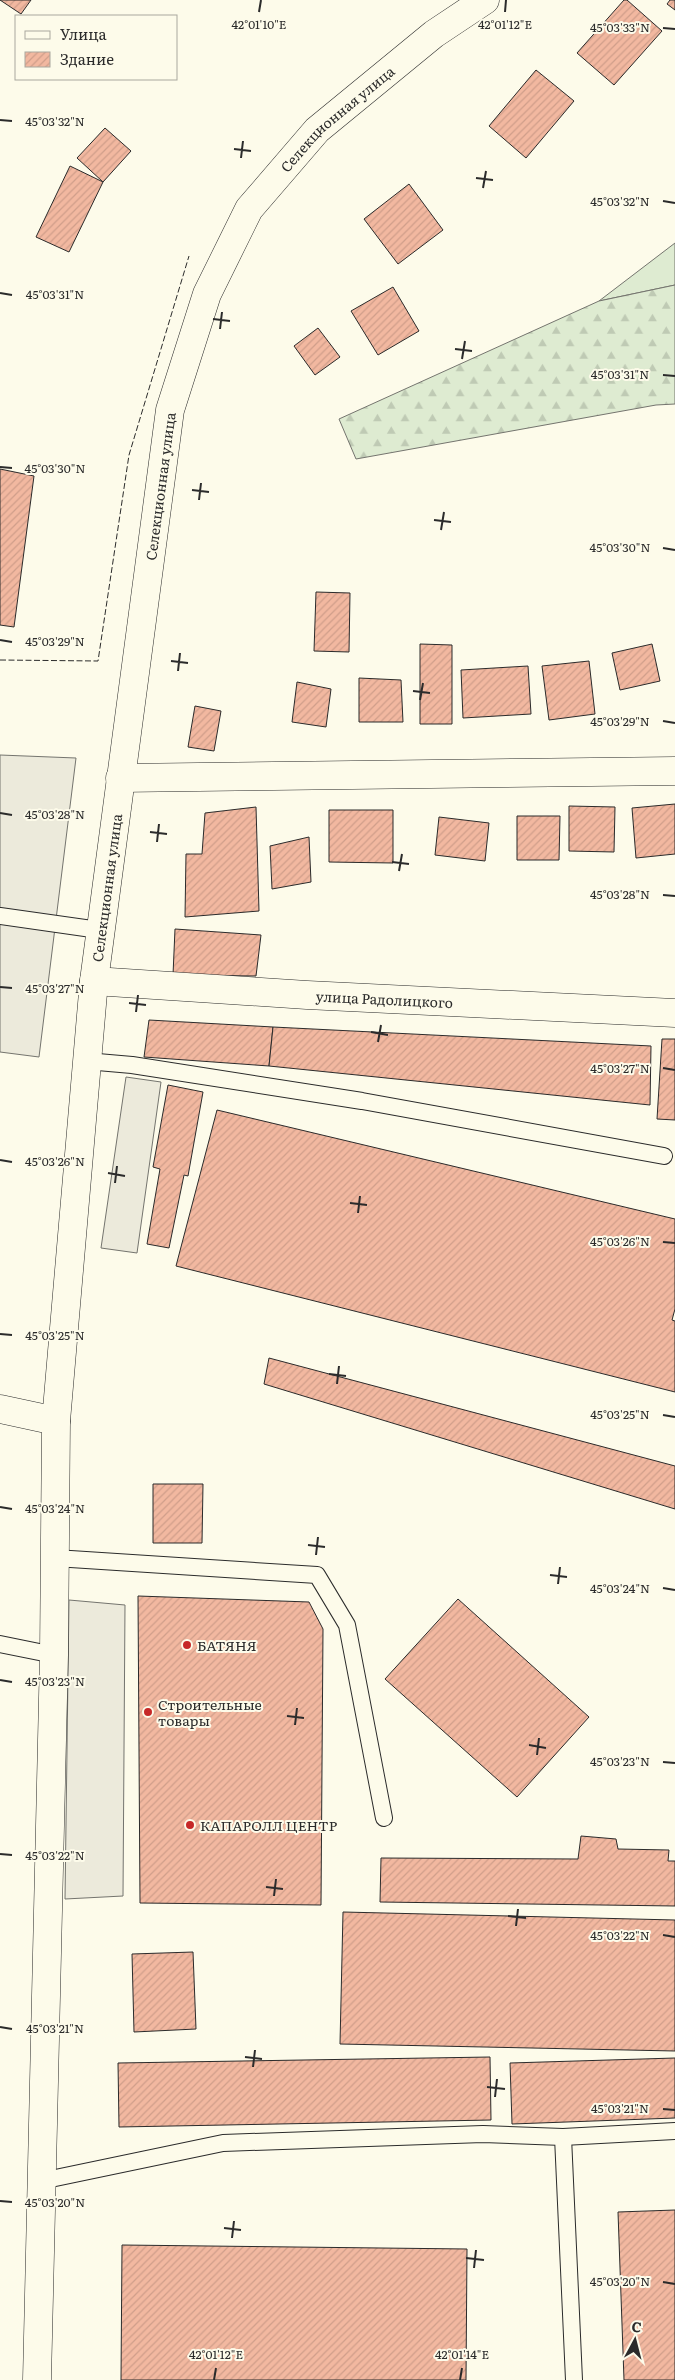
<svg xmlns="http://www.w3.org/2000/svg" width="675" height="2380" viewBox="0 0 675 2380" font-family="Literata,serif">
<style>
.grass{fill:#deebd1;stroke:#74746e}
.forest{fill:url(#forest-firs);stroke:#74746e}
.parking{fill:#eceadb;stroke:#74746e}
.building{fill:url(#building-hatch);stroke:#2b2b2b}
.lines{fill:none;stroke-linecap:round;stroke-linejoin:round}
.service-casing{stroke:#2b2b2b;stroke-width:18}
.minor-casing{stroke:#2b2b2b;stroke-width:29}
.service{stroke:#fdfbea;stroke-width:16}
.minor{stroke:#fdfbea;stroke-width:28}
.fence{stroke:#2b2b2b;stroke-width:1;stroke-dasharray:6 2.5;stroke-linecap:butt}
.ticks{fill:none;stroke:#2b2b2b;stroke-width:2}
.poi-dot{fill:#c62828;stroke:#fdfbea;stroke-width:2}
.labels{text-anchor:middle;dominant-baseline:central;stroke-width:4;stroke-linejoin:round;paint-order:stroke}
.street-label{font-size:14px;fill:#2b2b2b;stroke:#fdfbea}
.poi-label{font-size:14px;fill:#2b2b2b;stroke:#fdfbea;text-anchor:start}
.ticks-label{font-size:12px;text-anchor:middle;fill:#2b2b2b;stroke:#fdfbea;stroke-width:4;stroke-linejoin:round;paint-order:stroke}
</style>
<defs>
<pattern id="forest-firs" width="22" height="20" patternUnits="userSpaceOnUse" patternTransform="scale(1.25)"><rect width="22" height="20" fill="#deebd1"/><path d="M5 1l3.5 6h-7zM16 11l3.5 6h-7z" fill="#bfcab4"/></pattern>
<pattern id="building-hatch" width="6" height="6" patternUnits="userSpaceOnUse" patternTransform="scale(1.25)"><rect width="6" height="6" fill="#f2b8a0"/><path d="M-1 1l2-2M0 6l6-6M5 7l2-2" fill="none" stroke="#d09e8a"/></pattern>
</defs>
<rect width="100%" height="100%" fill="#fdfbea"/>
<polygon class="grass" points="675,243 675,285 599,301"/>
<polygon class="forest" points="675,285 675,404 656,405 356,459 339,419 599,301"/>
<g class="parking">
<polygon points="0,755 76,758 39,1057 0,1052"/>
<polygon points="126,1077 161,1082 137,1253 101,1248"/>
<polygon points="69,1600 125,1605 123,1896 65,1899"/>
</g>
<g class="building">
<polygon points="0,0 31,0 21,14"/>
<polygon points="624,0 627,0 662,31 614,85 577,53"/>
<polygon points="670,0 675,0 675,10 667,4"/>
<polygon points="536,70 574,101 526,158 489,126"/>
<polygon points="105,128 131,151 103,182 77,158"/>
<polygon points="70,166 103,182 69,252 36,237"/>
<polygon points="409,184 443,230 398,264 364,219"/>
<polygon points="393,287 419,331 378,355 351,311"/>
<polygon points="318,328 340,357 315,375 294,346"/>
<polygon points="0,469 34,476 14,627 0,625"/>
<polygon points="316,592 350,593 349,652 314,651"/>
<polygon points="420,644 452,645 452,724 420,724"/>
<polygon points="652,644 660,681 620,690 612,653"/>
<polygon points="589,661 595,714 549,720 542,666"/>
<polygon points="528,666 531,714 463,718 461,670"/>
<polygon points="359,678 401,680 403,722 359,722"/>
<polygon points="297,682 331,689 326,727 292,722"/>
<polygon points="195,706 221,711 214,751 188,747"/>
<polygon points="675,804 675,854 636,858 632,808"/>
<polygon points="569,806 615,807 614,852 569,851"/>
<polygon points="256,807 259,911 185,917 186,854 202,854 205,813"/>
<polygon points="329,810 393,810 393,863 329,862"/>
<polygon points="517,816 560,816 559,860 517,860"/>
<polygon points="439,817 489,823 485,861 435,855"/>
<polygon points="309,837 311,882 272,889 270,846"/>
<polygon points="175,929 261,935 256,976 173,975"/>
<polygon points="149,1020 273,1027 269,1066 144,1057"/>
<polygon points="273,1027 651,1046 650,1105 269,1066"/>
<polygon points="662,1039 675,1039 675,1120 657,1119"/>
<polygon points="168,1085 203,1092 188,1176 184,1175 169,1248 147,1244 160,1169 153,1167"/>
<polygon points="217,1110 675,1219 675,1309 672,1320 675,1321 675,1392 176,1266"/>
<polygon points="269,1358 675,1466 675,1509 264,1384"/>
<polygon points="153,1484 203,1484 202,1543 153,1543"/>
<polygon points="138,1596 309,1602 323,1629 321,1905 140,1903"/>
<polygon points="458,1599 589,1717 517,1797 385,1679"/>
<polygon points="581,1836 616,1839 618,1849 669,1850 668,1861 675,1861 675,1906 380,1902 381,1858 578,1859"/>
<polygon points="343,1912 675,1920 675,2051 340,2044"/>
<polygon points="193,1952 196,2029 134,2032 132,1954"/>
<polygon points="490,2057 491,2120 119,2127 118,2063"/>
<polygon points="675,2058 675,2118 512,2124 510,2063"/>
<polygon points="675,2210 675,2380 624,2380 618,2212"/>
<polygon points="122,2245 467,2249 466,2380 121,2380"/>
</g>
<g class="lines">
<g class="service-casing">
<g id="service">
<polyline points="0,916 99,930"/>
<polyline points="86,1061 132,1065 362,1101 664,1156"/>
<polyline points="55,1558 317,1575 347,1625 384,1818"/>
<polyline points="0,1644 54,1655"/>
<polyline points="563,2137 675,2131"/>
<polyline points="41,2181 223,2143 483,2134 563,2137 574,2380"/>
</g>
</g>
<g class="minor-casing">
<g id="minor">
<polyline points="120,778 675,771"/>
<path id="s1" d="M94,981L307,995L675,1013"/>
<polyline points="0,1409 56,1421"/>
<path id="s2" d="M37,2380L54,1655L56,1421L94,981L170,410L207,294L249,209L317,130L434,34L485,0"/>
</g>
</g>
<use href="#service" class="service"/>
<use href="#minor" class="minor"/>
<polyline class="fence" points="0,660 98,661 129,455 189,256"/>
</g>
<path class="ticks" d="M259,12L261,0M505,12L506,0M663,28L675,29M0,120L12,121M234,149L251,151M241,158L243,141M476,178L493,180M483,188L486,171M663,201L675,203M0,293L12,295M213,319L230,321M220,329L222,312M455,349L472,351M462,359L465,341M663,375L675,376M0,467L12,468M192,490L209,492M199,500L201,483M434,520L451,522M441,530L444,512M663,548L675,550M0,640L12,642M171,661L188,663M178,671L180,653M413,691L430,693M420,700L423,683M663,721L675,723M0,813L12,815M150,832L167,834M157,842L159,824M392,862L409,864M399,871L402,854M663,895L675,896M0,987L12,988M129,1003L146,1005M136,1012L138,995M371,1032L388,1035M378,1042L381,1025M663,1068L675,1070M0,1160L12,1162M108,1173L125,1176M115,1183L117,1166M350,1203L367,1205M358,1213L360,1196M663,1242L675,1243M0,1334L12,1335M329,1374L346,1376M337,1384L339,1366M663,1415L675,1417M0,1507L12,1509M308,1545L325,1547M316,1555L318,1537M550,1575L567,1577M558,1584L560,1567M663,1588L675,1590M0,1680L12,1682M287,1716L304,1718M295,1725L297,1708M529,1745L546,1748M537,1755L539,1738M663,1762L675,1763M0,1854L12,1855M266,1887L283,1889M274,1896L276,1879M508,1916L526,1918M516,1926L518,1909M663,1935L675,1937M0,2027L12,2029M245,2057L262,2059M253,2067L255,2050M487,2087L505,2089M495,2097L497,2079M663,2109L675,2110M0,2201L12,2202M224,2228L241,2230M232,2238L234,2221M466,2258L484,2260M474,2268L476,2250M663,2282L675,2284M214,2380L216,2368M460,2380L462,2368"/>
<g class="poi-dot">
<circle cx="187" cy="1645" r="5"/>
<circle cx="148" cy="1712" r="5"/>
<circle cx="190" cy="1825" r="5"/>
</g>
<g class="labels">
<g class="street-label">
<text stroke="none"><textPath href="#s2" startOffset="2320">Селекционная улица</textPath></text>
<text stroke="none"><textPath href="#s2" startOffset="1900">Селекционная улица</textPath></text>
<text stroke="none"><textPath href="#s2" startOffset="1495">Селекционная улица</textPath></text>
<text stroke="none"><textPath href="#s1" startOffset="291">улица Радолицкого</textPath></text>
</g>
<g class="poi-label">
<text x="197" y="1645">БАТЯНЯ</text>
<text x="158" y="1704">Строительные<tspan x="158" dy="16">товары</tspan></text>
<text x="200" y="1825">КАПАРОЛЛ ЦЕНТР</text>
</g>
</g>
<g class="ticks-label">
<text x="259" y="29">42°01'10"E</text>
<text x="505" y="29">42°01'12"E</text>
<text x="620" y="32">45°03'33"N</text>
<text x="55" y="126">45°03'32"N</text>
<text x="620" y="206">45°03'32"N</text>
<text x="55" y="299">45°03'31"N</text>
<text x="620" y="379">45°03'31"N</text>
<text x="55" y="473">45°03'30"N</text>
<text x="620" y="552">45°03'30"N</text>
<text x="55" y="646">45°03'29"N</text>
<text x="620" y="726">45°03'29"N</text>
<text x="55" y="819">45°03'28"N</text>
<text x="620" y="899">45°03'28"N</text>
<text x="55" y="993">45°03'27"N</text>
<text x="620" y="1073">45°03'27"N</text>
<text x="55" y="1166">45°03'26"N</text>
<text x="620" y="1246">45°03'26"N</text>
<text x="55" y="1340">45°03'25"N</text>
<text x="620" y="1419">45°03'25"N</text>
<text x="55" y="1513">45°03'24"N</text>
<text x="620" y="1593">45°03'24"N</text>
<text x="55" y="1686">45°03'23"N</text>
<text x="620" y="1766">45°03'23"N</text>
<text x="55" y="1860">45°03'22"N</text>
<text x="620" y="1940">45°03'22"N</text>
<text x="55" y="2033">45°03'21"N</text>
<text x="620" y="2113">45°03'21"N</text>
<text x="55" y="2207">45°03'20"N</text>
<text x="620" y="2286">45°03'20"N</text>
<text x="216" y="2359">42°01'12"E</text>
<text x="462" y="2359">42°01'14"E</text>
</g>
<rect x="15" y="15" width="162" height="65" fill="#fdfbea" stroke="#a9a89e"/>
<rect x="25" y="31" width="25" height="8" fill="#fdfbea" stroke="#a9a89e"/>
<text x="60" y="40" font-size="15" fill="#2b2b2b">Улица</text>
<rect x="25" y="52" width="25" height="15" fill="url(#building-hatch)" stroke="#a9a89e"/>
<text x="60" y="65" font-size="15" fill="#2b2b2b">Здание</text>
<g transform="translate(635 2340) rotate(7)" stroke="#fdfbea" stroke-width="4" paint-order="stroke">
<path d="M0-4L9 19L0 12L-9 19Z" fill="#2b2b2b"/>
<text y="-8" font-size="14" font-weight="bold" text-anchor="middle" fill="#2b2b2b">С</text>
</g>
</svg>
